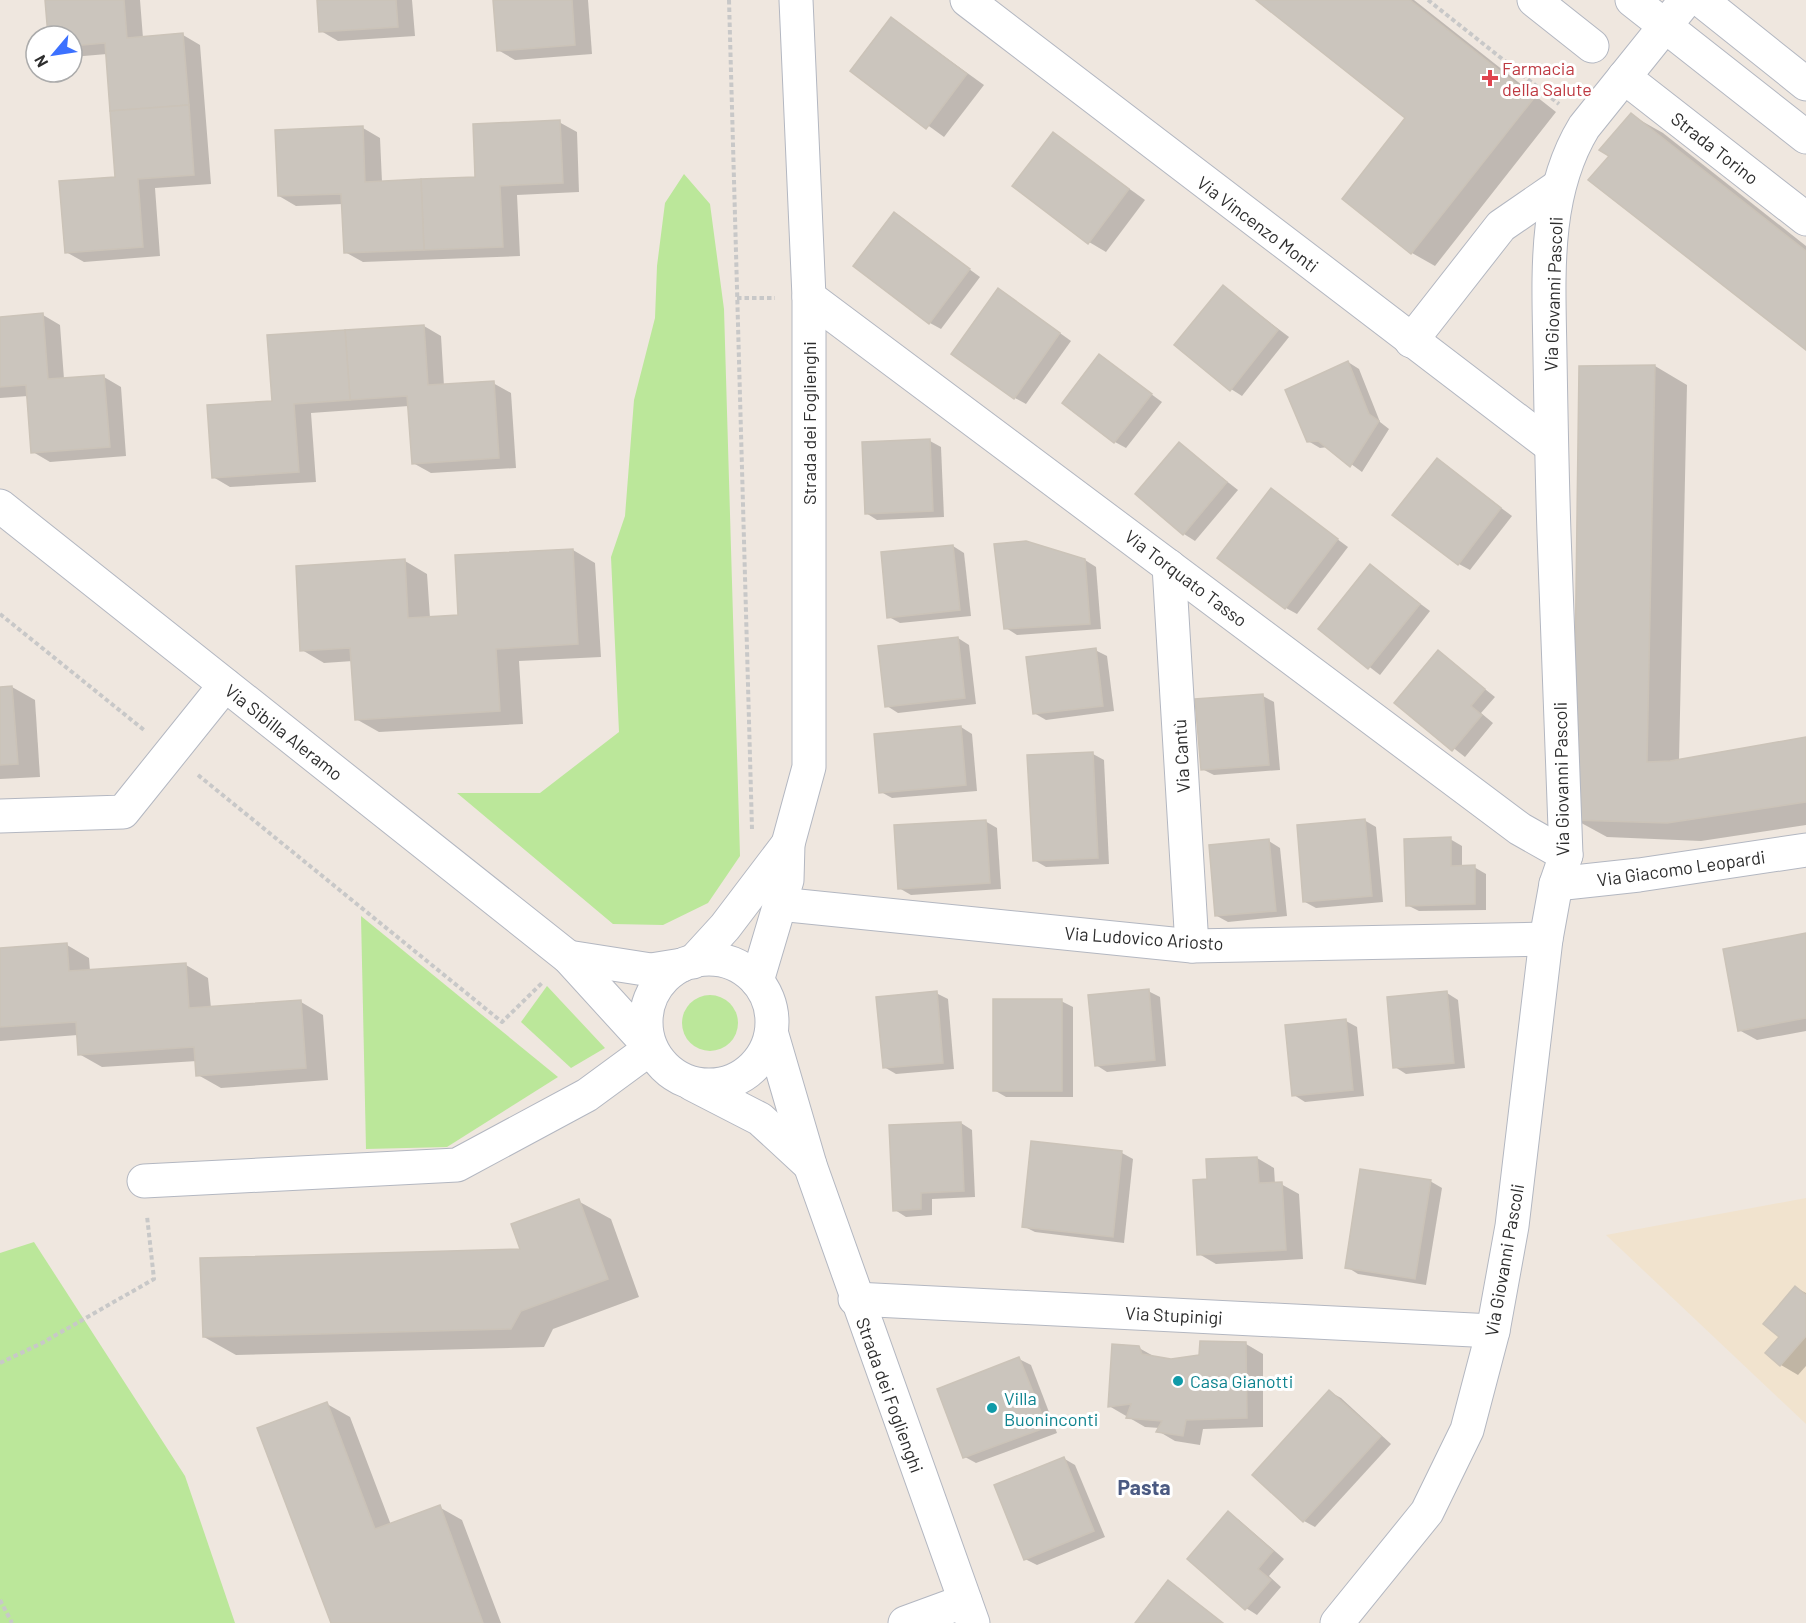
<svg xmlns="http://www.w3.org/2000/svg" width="1806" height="1623" viewBox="0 0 1806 1623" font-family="Barlow,sans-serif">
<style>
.education{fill:#f1e3ce}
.green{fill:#bbe79a}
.shadow{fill:#0003}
.building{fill:#cbc5bd;stroke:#cbc3b8;stroke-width:1.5}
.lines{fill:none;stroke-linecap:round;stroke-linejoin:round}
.minor-casing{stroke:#b3b7c1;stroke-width:35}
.path{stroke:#c8c8c8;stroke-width:4;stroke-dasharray:4.5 3;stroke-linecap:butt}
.minor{stroke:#fff;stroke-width:33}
.health-dot{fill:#e0444e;stroke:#fff;stroke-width:2}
.culture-dot{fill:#0f9aa8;stroke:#fff;stroke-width:2}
.labels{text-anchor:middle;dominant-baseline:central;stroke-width:6;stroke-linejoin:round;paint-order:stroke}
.health-label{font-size:18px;fill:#be3a42;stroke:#fff;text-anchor:start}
.street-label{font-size:18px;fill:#2d2d2d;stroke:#fff}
.culture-label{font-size:18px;fill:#0d838f;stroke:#fff;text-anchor:start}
.quarter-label{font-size:21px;font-weight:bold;fill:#4a5981;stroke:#fff}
</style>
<rect width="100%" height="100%" fill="#efe7df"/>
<polygon class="education" points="1806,1198 1806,1424 1606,1235"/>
<g class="green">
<polygon points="684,174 710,204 724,309 740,856 708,903 663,925 613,924 457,793 540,793 619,732 611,557 625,516 634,400 655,318 657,266 665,203"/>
<polygon points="361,916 558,1077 447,1147 366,1149"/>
<polygon points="547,986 605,1048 571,1068 521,1022"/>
<circle cx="710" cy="1023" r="28"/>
<polygon points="34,1242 185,1476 235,1623 0,1623 0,1253"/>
</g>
<g class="shadow">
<polygon points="47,0 140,0 143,38 183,35 200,45 211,184 155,188 160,256 84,262 66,252 117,178 107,54 72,57 72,36 50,36"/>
<polygon points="318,0 412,0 415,36 338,41 321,31"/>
<polygon points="494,0 588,0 592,54 515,60 498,50"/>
<polygon points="1258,0 1414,0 1556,112 1435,266 1412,253 1344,199 1407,118"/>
<polygon points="892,19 984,85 944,137 853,71"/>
<polygon points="1631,115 1663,133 1806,246 1806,348 1611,156"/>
<polygon points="559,122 577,132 579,192 517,195 520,256 363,262 345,252 343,204 296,206 279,196 363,128 380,138 382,182 477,178"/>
<polygon points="1053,134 1145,200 1106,252 1089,242"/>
<polygon points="894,214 980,277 941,329 930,323"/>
<polygon points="1223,287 1289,337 1242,396 1231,389"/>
<polygon points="1010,297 1071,341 1026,404 1015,398"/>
<polygon points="43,315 60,325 64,379 104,377 121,387 126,456 50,462 33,452 28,396 0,398 0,318"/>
<polygon points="424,326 441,336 444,386 493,383 511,393 516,468 431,473 413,463 409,406 311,413 316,482 230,487 213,477 273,402"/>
<polygon points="1099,356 1162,402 1126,448 1115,442"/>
<polygon points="1348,362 1359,369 1380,422 1389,429 1362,472 1328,447 1320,448 1308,441"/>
<polygon points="1655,366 1687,385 1679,761 1806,739 1806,825 1701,841 1607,837 1574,819"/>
<polygon points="930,441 941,447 944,517 877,520 866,513"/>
<polygon points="1179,444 1238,490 1195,541 1184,534"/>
<polygon points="1437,460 1512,516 1470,570 1459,564"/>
<polygon points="1271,490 1348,547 1297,614 1286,608"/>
<polygon points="953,546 964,553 971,616 900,623 889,617"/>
<polygon points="573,550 595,563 601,657 519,661 523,724 379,732 356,719 353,661 324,663 302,650 405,561 427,574 430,618 459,616"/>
<polygon points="1085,560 1096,567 1101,629 1017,635 1006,628"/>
<polygon points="1370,566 1430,611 1380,675 1320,629"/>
<polygon points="958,638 969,645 976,704 898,713 887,706"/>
<polygon points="1095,650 1107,656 1114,711 1046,720 1034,713"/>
<polygon points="1438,652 1495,697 1481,713 1493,723 1465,757 1396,703"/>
<polygon points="12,687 35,700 40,777 0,779 0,688"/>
<polygon points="1263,696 1274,702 1280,770 1214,775 1202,769"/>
<polygon points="961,727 972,734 977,791 892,798 881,792"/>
<polygon points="1093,754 1104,760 1109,864 1046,867 1034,860"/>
<polygon points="1364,820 1376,827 1383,902 1316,908 1305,902"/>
<polygon points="985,821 997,828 1001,889 911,895 899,888"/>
<polygon points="1450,839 1462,846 1462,867 1474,867 1486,874 1486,910 1419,911 1407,905"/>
<polygon points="1269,841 1280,848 1287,916 1228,922 1217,916"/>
<polygon points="1806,935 1806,1031 1757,1040 1739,1030"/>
<polygon points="67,945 89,958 90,971 186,965 208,978 211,1008 301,1002 323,1015 328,1080 221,1088 198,1075 197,1061 102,1067 79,1054 78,1035 0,1041 0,949"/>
<polygon points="1148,991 1160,997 1166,1066 1107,1072 1096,1065"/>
<polygon points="936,993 948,999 954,1069 896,1074 884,1067"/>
<polygon points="1447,993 1458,1000 1465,1068 1406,1074 1395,1067"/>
<polygon points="1061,1001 1073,1007 1073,1097 1006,1097 994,1090"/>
<polygon points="1346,1021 1357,1027 1364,1096 1305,1102 1294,1095"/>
<polygon points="961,1123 972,1130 975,1197 932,1199 932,1215 906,1217 895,1210"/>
<polygon points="1122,1153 1133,1159 1124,1243 1035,1232 1023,1226"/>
<polygon points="1257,1158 1274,1168 1275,1184 1281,1184 1299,1194 1303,1259 1216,1264 1199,1254 1208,1180"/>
<polygon points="1430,1181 1442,1188 1426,1285 1358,1274 1347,1267"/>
<polygon points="578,1201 611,1219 639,1297 553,1329 544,1347 236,1355 204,1337 522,1250"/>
<polygon points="1796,1288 1806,1293 1806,1366 1798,1375 1781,1365 1781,1337"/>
<polygon points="1246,1344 1263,1354 1263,1427 1203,1429 1200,1445 1175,1441 1158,1431 1160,1428 1145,1427 1109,1406 1139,1348 1157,1358 1171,1361"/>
<polygon points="1019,1359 1031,1365 1057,1433 976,1463 965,1457"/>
<polygon points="1330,1392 1341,1398 1391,1444 1315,1527 1304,1521"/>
<polygon points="327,1404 350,1417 391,1525 439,1507 462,1520 501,1623 332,1623"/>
<polygon points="1063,1458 1075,1465 1105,1537 1037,1565 1025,1559"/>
<polygon points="1228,1513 1239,1520 1284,1559 1269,1576 1281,1587 1257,1615 1246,1608"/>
</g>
<g class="building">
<polygon points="45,0 124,0 127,38 183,33 189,105 110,111 105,43 72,46 72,36 48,36"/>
<polygon points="317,0 396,0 398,27 319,32"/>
<polygon points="493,0 572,0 575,45 497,51"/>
<polygon points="1256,0 1410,0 1534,98 1411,254 1342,199 1405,118"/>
<polygon points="891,17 967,74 926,129 850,71"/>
<polygon points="189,105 194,175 138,179 143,247 65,253 59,181 115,177 110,111"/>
<polygon points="1631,113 1806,251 1806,350 1588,180 1609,156 1599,150"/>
<polygon points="560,120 563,183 500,186 503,247 424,250 421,179 475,177 473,124"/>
<polygon points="363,126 365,182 421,179 424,250 344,253 341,194 278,196 275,130"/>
<polygon points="1053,132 1129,189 1088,244 1012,186"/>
<polygon points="894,212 970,269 929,324 853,266"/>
<polygon points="1223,285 1278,330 1230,391 1174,345"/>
<polygon points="998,288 1060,333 1014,399 951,354"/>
<polygon points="43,313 48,379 104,375 110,447 31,453 26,385 0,387 0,317"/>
<polygon points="424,325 428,385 494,381 499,458 412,464 407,396 350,400 345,330"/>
<polygon points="345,330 350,400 294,404 299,472 212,478 207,405 272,401 267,335"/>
<polygon points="1099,354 1152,394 1114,443 1062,403"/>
<polygon points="1348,361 1369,414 1379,421 1350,467 1318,441 1307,442 1285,390"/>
<polygon points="1655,365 1647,762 1670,761 1806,737 1806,802 1667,823 1573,820 1579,366"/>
<polygon points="930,439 933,511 865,514 862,442"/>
<polygon points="1179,442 1227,482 1183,535 1135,494"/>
<polygon points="1437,458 1501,508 1458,565 1392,515"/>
<polygon points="1271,488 1338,539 1285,609 1217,558"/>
<polygon points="1026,541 1085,559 1090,624 1004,629 994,544"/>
<polygon points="953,545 960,610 887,618 881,552"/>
<polygon points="573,549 578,644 496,649 500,711 355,720 350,648 300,651 296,566 405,559 408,618 458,615 455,555"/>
<polygon points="1370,564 1420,604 1368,669 1318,629"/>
<polygon points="958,637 965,698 885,707 878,646"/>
<polygon points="1096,648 1103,706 1033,714 1026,657"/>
<polygon points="1438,650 1485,689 1471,706 1482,715 1452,751 1394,703"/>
<polygon points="12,686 18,764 0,765 0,687"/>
<polygon points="1263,694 1269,765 1201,770 1195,699"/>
<polygon points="961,726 966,785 879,793 874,734"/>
<polygon points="1093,752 1098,858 1033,861 1027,755"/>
<polygon points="1365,819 1372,896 1303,902 1297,825"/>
<polygon points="986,820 990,883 898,889 894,825"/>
<polygon points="1451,837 1451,866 1475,865 1475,904 1406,906 1404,839"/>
<polygon points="1269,839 1276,911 1215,916 1209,845"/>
<polygon points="1806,933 1806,1018 1738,1031 1723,949"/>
<polygon points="67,943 69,971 186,963 189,1008 301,1000 306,1068 196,1076 194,1047 78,1055 76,1022 0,1027 0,948"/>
<polygon points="1149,989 1155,1060 1095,1066 1088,995"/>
<polygon points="937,991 943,1063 883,1068 876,997"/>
<polygon points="1447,991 1454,1063 1393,1068 1387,997"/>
<rect x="993" y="999" width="69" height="92"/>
<polygon points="1346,1019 1353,1090 1292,1096 1285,1025"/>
<polygon points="961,1122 964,1191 921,1193 921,1209 893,1211 889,1125"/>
<polygon points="1031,1141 1122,1151 1113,1237 1022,1227"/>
<polygon points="1257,1157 1259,1183 1282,1182 1286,1250 1197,1255 1193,1180 1207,1179 1206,1159"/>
<polygon points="1360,1169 1431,1180 1415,1279 1345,1268"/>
<polygon points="579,1199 608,1279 521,1311 511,1329 203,1337 200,1258 520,1249 511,1224"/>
<polygon points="1795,1286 1806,1295 1806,1336 1780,1366 1765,1353 1779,1337 1763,1324"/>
<polygon points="1200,1341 1246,1342 1247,1418 1186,1420 1183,1436 1156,1432 1162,1421 1126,1418 1131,1404 1108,1407 1112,1344 1139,1346 1142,1354 1171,1359 1199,1355"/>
<polygon points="1019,1357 1047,1427 963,1458 937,1389"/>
<polygon points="1329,1390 1381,1436 1303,1522 1252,1475"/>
<polygon points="327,1402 375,1529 440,1505 483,1623 331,1623 257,1428"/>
<polygon points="1064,1457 1094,1531 1024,1560 994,1485"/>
<polygon points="1228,1511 1273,1551 1258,1569 1271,1580 1245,1610 1187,1559"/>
<polygon points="1168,1580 1223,1623 1135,1623"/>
</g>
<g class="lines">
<g class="minor-casing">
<g id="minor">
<polyline points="967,0 1551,446"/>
<polyline points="1534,0 1592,46"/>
<polyline points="1632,0 1806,137"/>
<polyline points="1701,0 1806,84"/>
<polyline points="1624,77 1806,219"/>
<polyline points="809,297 1520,829 1566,855"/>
<polyline points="1411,341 1501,226 1559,186"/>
<polyline points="0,506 568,957 651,1048 587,1095 457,1165 144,1181"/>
<polyline points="1169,566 1192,946"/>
<polyline points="0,816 123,812 225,685"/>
<polyline points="1556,884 1639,875 1806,850"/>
<polyline points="779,904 1192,946 1546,939"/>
<polyline points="568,957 651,970 682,965"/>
<circle cx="709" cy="1022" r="63"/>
<polyline points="693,962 725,927 788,844"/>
<polyline points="757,981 787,880 788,844 809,767 809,297 796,0"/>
<polyline points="772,1035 810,1165 973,1623"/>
<polyline points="692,1084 760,1119 810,1165"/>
<polyline points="855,1299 1493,1331"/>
<polyline points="905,1623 965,1601"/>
<path d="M1337,1623L1427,1512L1467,1430L1493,1331L1512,1226L1546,939L1556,884L1566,855C1562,748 1558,640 1554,533C1552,475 1551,416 1550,357C1549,280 1542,196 1584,127L1686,0"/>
</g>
</g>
<g class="path">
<polyline points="729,0 752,829"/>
<polyline points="1428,0 1559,104"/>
<polyline points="737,298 775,298"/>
<polyline points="0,614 144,730"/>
<polyline points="198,775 502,1022 543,982"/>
<polyline points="0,1363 42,1343 154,1279 147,1216"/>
<polyline points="0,1600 12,1623"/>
</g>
<use href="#minor" class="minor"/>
</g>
<path class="health-dot" d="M1487 69h6v6h6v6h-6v6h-6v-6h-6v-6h6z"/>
<g class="culture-dot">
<circle cx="1178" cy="1381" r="6"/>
<circle cx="992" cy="1408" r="6"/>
</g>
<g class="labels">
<g class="health-label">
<text x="1502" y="68">Farmacia<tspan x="1502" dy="21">della Salute</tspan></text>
</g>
<g class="street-label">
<text transform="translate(1715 148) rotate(38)">Strada Torino</text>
<text transform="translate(1258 224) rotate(37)">Via Vincenzo Monti</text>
<text transform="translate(1553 294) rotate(-88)">Via Giovanni Pascoli</text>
<text transform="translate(809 423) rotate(-90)">Strada dei Foglienghi</text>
<text transform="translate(1186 578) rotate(37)">Via Torquato Tasso</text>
<text transform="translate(284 732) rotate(38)">Via Sibilla Aleramo</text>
<text transform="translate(1181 756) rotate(-93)">Via Cantù</text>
<text transform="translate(1561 779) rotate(-91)">Via Giovanni Pascoli</text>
<text transform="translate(1681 868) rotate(-8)">Via Giacomo Leopardi</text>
<text transform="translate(1144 938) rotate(4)">Via Ludovico Ariosto</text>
<text transform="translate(1504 1260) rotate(-80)">Via Giovanni Pascoli</text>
<text transform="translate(1174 1315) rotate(3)">Via Stupinigi</text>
<text transform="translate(890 1395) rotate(70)">Strada dei Foglienghi</text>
</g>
<g class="culture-label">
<text x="1190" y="1381">Casa Gianotti</text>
<text x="1004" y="1398">Villa<tspan x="1004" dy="21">Buoninconti</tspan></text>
</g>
<g class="quarter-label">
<text x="1144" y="1486">Pasta</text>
</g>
</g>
<g transform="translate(54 54) rotate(241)"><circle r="28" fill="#ffffff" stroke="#ababab" stroke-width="1.5"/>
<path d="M0-4.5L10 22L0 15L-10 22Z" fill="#3c71ff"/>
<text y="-9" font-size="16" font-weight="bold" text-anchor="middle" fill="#2d2d2d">N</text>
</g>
</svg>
